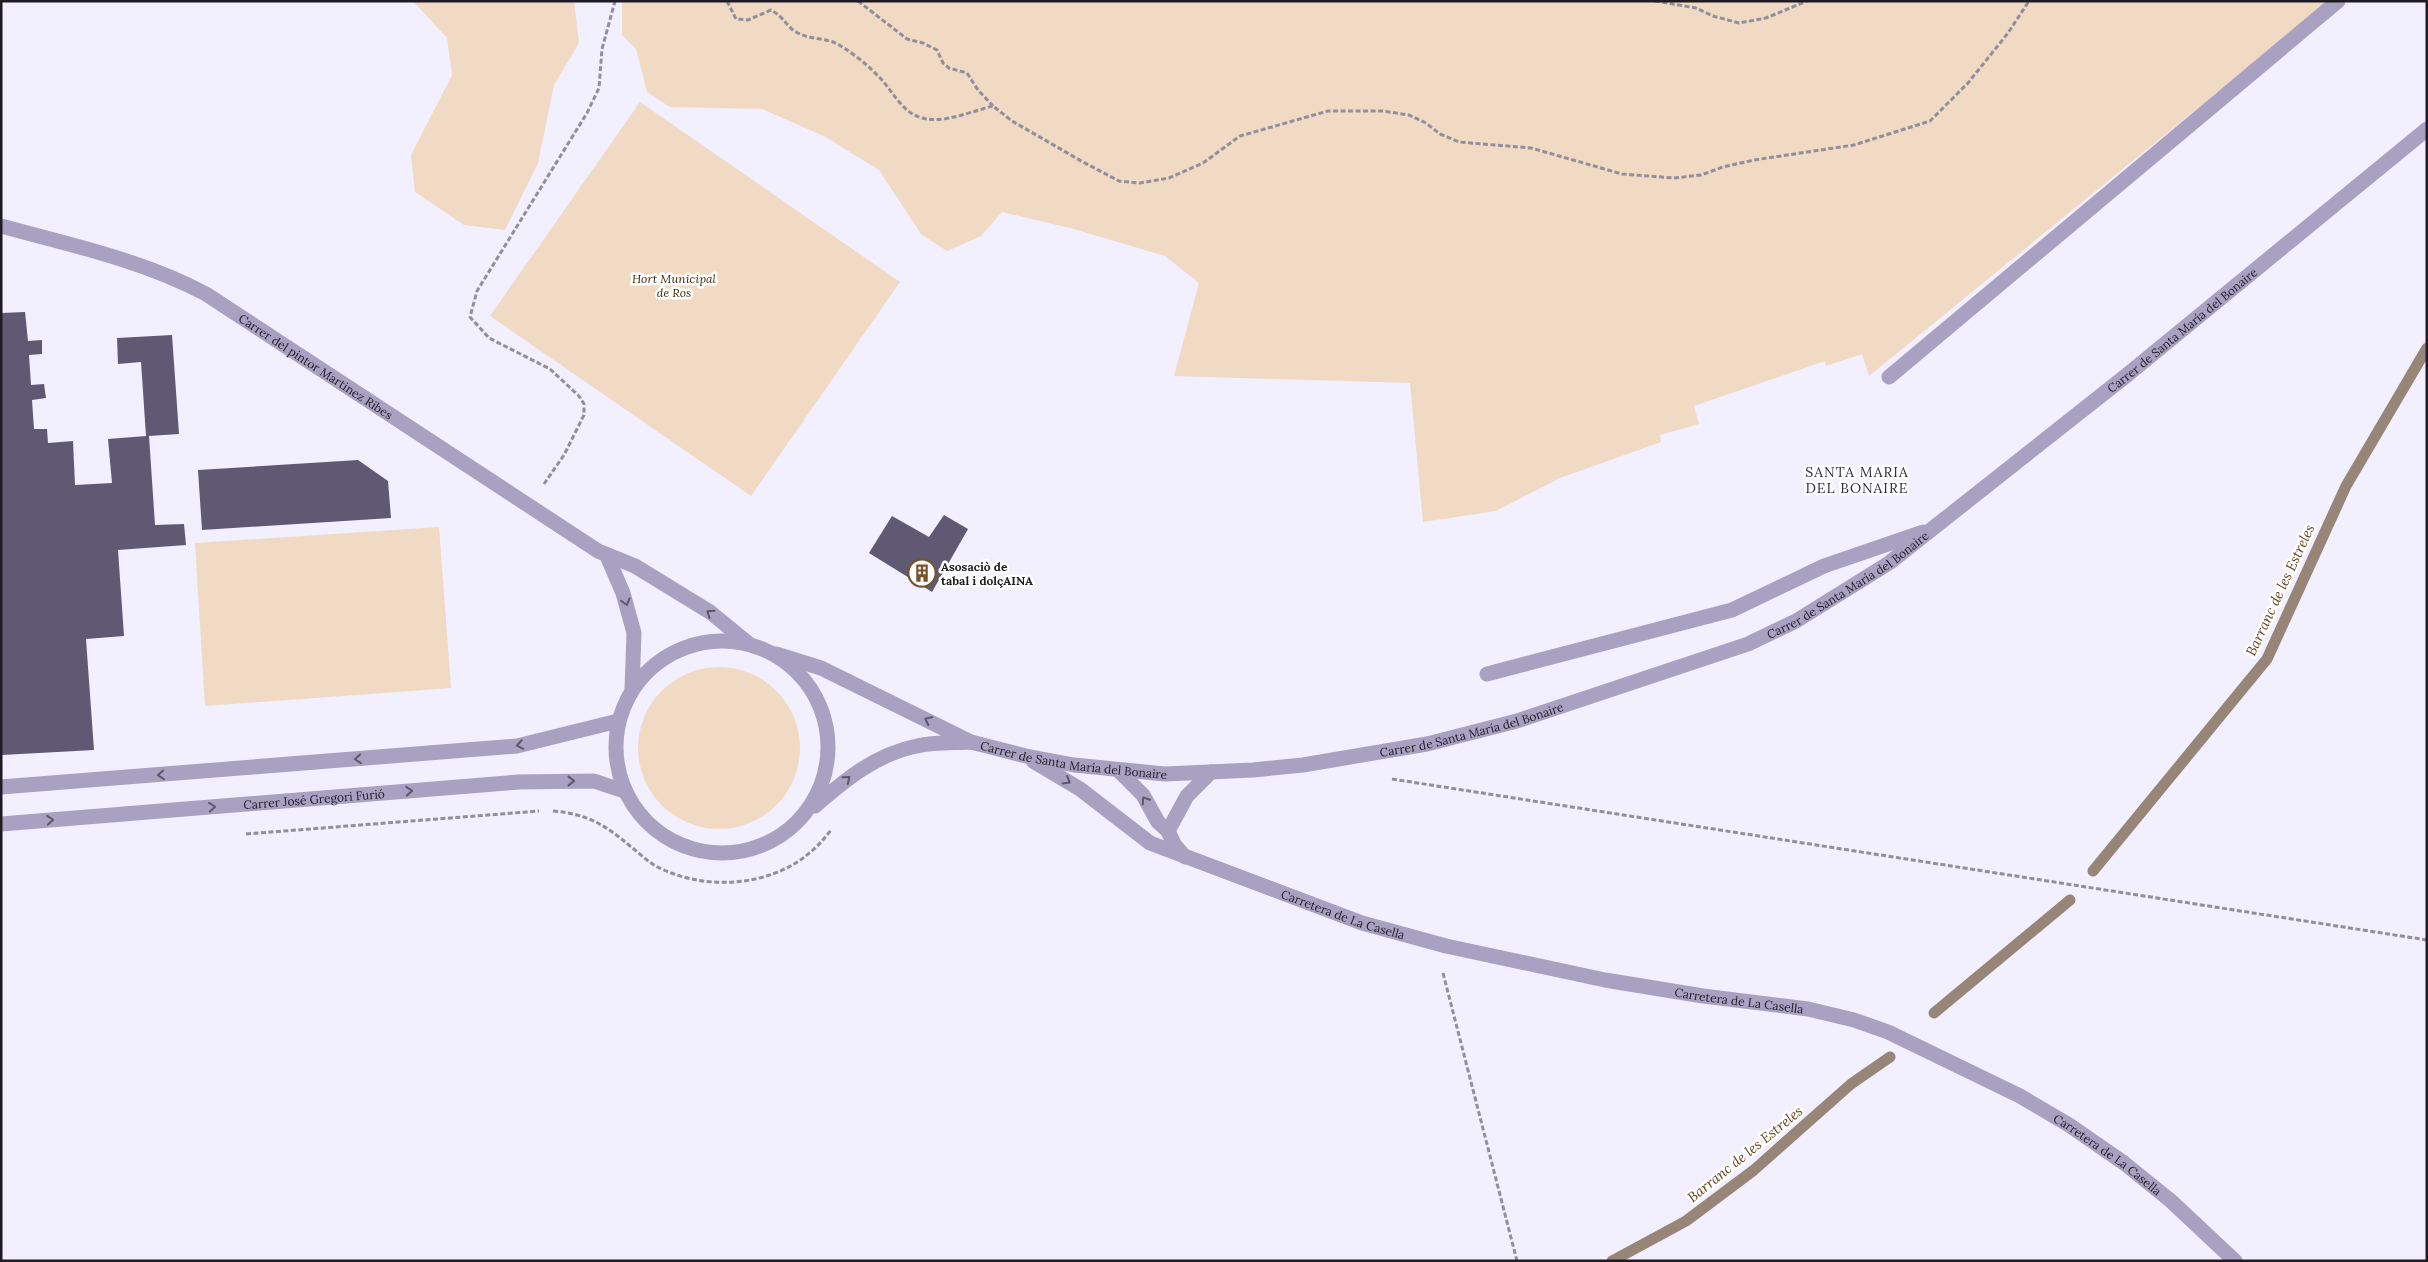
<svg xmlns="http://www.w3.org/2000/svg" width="2428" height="1262" viewBox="0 0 2428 1262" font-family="Lora,serif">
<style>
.green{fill:#f0dac4}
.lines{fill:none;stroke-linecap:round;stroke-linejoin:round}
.stream{stroke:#978577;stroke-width:11}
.building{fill:#605973}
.path{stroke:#928f9b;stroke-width:3;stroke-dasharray:5 2.5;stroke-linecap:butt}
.minor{stroke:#a9a1c1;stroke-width:15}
.oneway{stroke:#5d576b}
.labels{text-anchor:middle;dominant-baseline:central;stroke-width:5;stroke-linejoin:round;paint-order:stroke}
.park-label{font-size:12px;font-style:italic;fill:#442a0b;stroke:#fefffe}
.street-label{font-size:12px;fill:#1e1b24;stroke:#fefffe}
.poi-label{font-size:12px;font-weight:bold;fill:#1e1b24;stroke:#fefffe;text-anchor:start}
.neighbourhood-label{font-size:14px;letter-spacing:1px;fill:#312c3f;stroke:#fefffe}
.water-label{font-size:14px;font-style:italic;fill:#66441b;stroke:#fefffe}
</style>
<rect width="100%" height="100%" fill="#f2effe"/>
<g class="green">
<polygon points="413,1 574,1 579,43 554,85 538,163 505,230 464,225 415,192 411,155 452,75 447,38"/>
<polygon points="622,1 2329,1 1869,376 1862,354 1826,366 1825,361 1694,406 1699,424 1660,435 1661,442 1560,478 1496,511 1423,522 1410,383 1174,376 1199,283 1165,256 1074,229 1002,212 981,236 947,251 921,234 879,170 824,136 762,109 670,107 647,92 636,49 622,35"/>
<polygon points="640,102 900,282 751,496 490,316"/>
<polygon points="439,527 451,688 205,706 195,543"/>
<circle cx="719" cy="748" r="81"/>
</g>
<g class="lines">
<g class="stream">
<polyline points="2093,871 2267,659 2346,486 2427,348"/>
<polyline points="1934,1013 2070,900"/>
<polyline points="1612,1261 1686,1221 1754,1170 1851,1084 1890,1057"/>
</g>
</g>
<g class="building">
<polygon points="25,312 28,341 42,340 42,354 29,355 31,385 44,384 46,398 32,400 34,429 47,429 48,443 73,441 75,485 112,483 108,439 146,436 141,362 118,364 117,338 172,335 179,434 149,436 155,525 184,524 186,545 118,550 124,636 86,639 94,750 2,755 1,313"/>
<polygon points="358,460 388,481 391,518 202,530 198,470"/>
<polygon points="944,515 968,529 932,592 869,553 892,516 929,537"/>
</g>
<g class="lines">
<g class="path">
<path d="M727,1L736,19L748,20L771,10C784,17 787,27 796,32C808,39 821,38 833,42C845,47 867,64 876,74C892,88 900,112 922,118C944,124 972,111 993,106L1012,121L1083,162L1119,181L1140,183L1169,178L1203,163L1240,136L1328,111H1383L1409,115L1426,123L1440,134L1459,142L1531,148L1622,174L1674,178L1701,175L1723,167L1754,160L1854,145L1930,121L1968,83L2008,33L2029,1"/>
<polyline points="858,1 907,39 923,43 937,50 943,63 949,68 967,73 978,90 993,106"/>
<polyline points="1655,1 1696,8 1713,16 1739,23 1766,18 1807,1"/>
<polyline points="544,484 564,455 584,415 584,404 579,396 550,369 489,338 470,317 477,291 587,113 599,88 602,49 615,1"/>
<polyline points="1392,779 2427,940"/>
<path d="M553,811C587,814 604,824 630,846C638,852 646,860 654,865C702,892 773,888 814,849C821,843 826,836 832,829"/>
<polyline points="246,834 539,811"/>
<polyline points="1443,973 1517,1261"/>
</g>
<g class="minor">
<path id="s1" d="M1,226C71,245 142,260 206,294L598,551L635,566L710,612L748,643"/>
<polyline points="1889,377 2338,1"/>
<polyline points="607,556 623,593 634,633 632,689"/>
<circle cx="722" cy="747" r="106"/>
<path id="s2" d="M776,654L821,668L971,742L1026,756L1074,765L1165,774L1253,770L1303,765L1427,744L1517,721L1748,644L1796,621L1889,563L2127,375L2427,129"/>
<polyline points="1487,674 1732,610 1824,566 1923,532"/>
<path id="s3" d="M1033,761L1080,789L1150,843L1362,923L1446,946L1605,980L1703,996L1808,1009L1854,1020L1888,1032L2020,1096L2069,1125L2124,1163L2171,1201L2235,1261"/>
<polyline points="1118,770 1143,795 1158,822 1168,831 1174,844 1185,857"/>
<polyline points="1,787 517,746 618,721"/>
<path d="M815,806C845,780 876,754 917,746C934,742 953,743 971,742"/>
<path id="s4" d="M1,824L519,782L594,781L624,791"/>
<polyline points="1168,831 1187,796 1211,772"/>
</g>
</g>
<defs><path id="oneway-chevron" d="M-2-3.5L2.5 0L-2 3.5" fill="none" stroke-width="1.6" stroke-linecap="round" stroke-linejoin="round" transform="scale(1.25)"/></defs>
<g class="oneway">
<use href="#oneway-chevron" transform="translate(626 602) rotate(75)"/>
<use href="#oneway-chevron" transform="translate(710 613) rotate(-145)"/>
<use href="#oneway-chevron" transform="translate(928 720) rotate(-154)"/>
<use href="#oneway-chevron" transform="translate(520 745) rotate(169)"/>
<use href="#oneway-chevron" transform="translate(358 759) rotate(175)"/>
<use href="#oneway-chevron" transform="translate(161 775) rotate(175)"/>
<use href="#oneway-chevron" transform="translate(847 779) rotate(-39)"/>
<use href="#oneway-chevron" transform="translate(571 781)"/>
<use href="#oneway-chevron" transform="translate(1067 781) rotate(31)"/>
<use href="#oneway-chevron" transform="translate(409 791) rotate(-5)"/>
<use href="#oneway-chevron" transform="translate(1145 800) rotate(-123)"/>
<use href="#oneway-chevron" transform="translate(212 807) rotate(-5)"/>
<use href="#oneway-chevron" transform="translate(50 820) rotate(-5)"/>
</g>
<defs>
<g id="building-ring" transform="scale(1.4375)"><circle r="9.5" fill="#fefffe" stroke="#76532b" stroke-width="1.5"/><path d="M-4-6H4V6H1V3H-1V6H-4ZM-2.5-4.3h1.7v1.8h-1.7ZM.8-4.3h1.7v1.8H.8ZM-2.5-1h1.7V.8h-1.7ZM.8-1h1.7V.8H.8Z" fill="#76532b"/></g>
</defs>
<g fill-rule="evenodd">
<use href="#building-ring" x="922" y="573"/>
</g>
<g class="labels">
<g class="park-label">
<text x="674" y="278">Hort Municipal<tspan x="674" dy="14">de Ros</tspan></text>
</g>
<g class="street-label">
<text stroke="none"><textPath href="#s2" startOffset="1549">Carrer de Santa María del Bonaire</textPath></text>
<text stroke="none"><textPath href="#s1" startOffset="348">Carrer del pintor Martinez Ribes</textPath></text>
<text stroke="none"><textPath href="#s2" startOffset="1128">Carrer de Santa María del Bonaire</textPath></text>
<text stroke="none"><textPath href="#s2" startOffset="722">Carrer de Santa María del Bonaire</textPath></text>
<text stroke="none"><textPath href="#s2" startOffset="319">Carrer de Santa María del Bonaire</textPath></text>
<text stroke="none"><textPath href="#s4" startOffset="314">Carrer José Gregori Furió</textPath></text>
<text stroke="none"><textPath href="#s3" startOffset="349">Carretera de La Casella</textPath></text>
<text stroke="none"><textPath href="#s3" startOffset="755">Carretera de La Casella</textPath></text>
<text stroke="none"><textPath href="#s3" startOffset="1160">Carretera de La Casella</textPath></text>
</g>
<g class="poi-label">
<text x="941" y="566">Asosaciò de<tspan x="941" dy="14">tabal i dolçAINA</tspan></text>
</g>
<g class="neighbourhood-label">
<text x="1857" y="472">SANTA MARIA<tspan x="1857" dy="16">DEL BONAIRE</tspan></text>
</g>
<g class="water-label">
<text transform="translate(2280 590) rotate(-65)">Barranc de les Estreles</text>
<text transform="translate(1745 1154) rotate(-39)">Barranc de les Estreles</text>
</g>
</g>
<rect width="2428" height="1262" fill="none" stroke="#1e1b24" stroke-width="5"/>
</svg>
